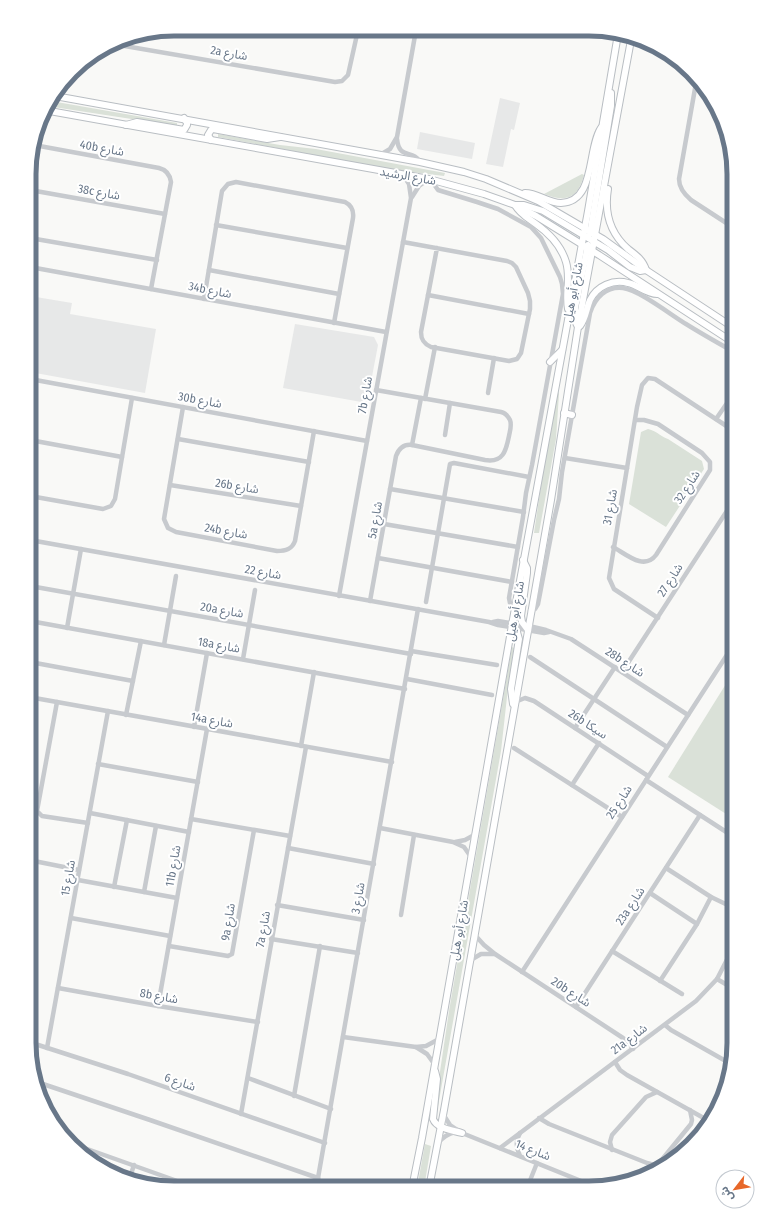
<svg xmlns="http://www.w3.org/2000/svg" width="763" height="1217" viewBox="0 0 763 1217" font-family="'Fira Sans Condensed','Noto Sans Arabic',sans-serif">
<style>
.built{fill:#e7e8e8}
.green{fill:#dae1d8}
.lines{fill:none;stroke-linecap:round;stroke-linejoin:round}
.secondary-casing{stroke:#b9bec3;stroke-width:8}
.minor{stroke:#c7cace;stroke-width:4.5}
.secondary{stroke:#fff;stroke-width:6}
.labels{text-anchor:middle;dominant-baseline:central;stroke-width:4;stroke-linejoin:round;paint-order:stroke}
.street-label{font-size:12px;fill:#687789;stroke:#fff}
.rim{fill:none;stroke:#687789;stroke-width:5}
</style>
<rect width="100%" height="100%" fill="#f9f9f7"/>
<g class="built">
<polygon points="500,98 520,103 514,130 511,129 503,167 486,164"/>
<polygon points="420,132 475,143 472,159 417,149"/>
<polygon points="30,296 72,303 70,314 156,329 145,393 30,372"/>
<polygon points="295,324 374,337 378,345 367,403 283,388"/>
</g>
<g class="green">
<polygon points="51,101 177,123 177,126 47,106"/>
<polygon points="218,134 280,145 316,149 445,173 444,176 395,170 218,137"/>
<path d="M582,174L584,175C578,198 567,203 544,194Z"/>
<polygon points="558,391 559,394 556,439 539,533 534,533 546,452"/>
<path d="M648,429C657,431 663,438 668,439L702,461L704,469L666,527L629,504L641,432Z"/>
<polygon points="512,647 514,648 507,697 501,751 437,1112 434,1112 449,1011"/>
<polygon points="734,671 734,819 668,777"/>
<polygon points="425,1144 431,1146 424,1188 417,1188"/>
</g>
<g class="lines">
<g class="secondary-casing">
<g id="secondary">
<polyline points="55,96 420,162 464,172 486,179 538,201 603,239 646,270 734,328"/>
<polyline points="44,110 429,179 484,194 515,205 536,216 599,255 734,343"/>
<polyline points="126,125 137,122 184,130 187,125 187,123 184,118"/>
<polyline points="211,140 208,135 211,130 213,129 267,139 280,137"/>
<path d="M608,189C604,213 610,233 628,249C636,255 643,260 646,270"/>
<path d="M525,193C538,193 548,203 561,203C596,202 587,149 601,128"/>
<polyline points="590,234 611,106 611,93"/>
<path d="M568,309C565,293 571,278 566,262C561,245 550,234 536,224C528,218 520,214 515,205H524L543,211L608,250L630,267L640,271L646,270"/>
<path d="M580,326C586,318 586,309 590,300C597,286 613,279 628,283C638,285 646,294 657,294"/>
<polyline points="578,327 575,321 575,308 588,245"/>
<polyline points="550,362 562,350"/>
<polyline points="564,413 572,415"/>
<polyline points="523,560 527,568 527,573 521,616 522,622 528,630"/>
<polyline points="512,623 517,632 519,639 511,689 513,704"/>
<path d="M435,1071L437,1079L433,1119C437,1129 452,1130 462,1133"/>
<polyline points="412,1188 422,1138 515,608 588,211 618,34"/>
<polyline points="429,1188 444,1110 551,500 578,327 631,40"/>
</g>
</g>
<g class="minor">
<polyline points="337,29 357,33"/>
<polyline points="113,44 335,82 342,81 348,75 358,30"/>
<path d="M696,83L679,179C679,188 684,194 691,200L734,228"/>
<path d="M397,139C399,160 413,149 420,162"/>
<path d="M34,145L159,168C167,170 170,175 171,182L151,289"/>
<polyline points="380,155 390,149 397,137 416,30"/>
<polyline points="734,173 734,182"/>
<polyline points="431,180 438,190 477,202 498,209 531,227 541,238 560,277 562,284 563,294 532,465 526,493 523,517 509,598 510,603 515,608"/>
<polyline points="30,190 165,214"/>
<polyline points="412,197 419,186 429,179"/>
<polyline points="216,225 347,248"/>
<polyline points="30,238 157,260"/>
<path d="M403,242L507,261L512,263L516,267L528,293L530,301V309L521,353L517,359L509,361L431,347C424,344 421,340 421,332L437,248"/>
<polyline points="30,267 386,332"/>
<polyline points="209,270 339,294"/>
<polyline points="428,295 529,314"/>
<path d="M204,299L222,191L228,184L236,182L345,202C351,205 354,210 353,218L334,323"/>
<polyline points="30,379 367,441"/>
<polyline points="488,393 494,358"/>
<polyline points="425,399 435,347"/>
<path d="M183,407L164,519L168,528L176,532L277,551C286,551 292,549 295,541L314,431"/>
<polyline points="716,419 734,393"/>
<polyline points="445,435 450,403"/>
<polyline points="178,439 309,462"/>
<polyline points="30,440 122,457"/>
<polyline points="412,445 421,398"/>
<polyline points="565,458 627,468"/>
<polyline points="170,485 301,506"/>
<polyline points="390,489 524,512"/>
<polyline points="30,496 103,509 111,506 115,499 132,398"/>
<polyline points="384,524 518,547"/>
<polyline points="30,540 489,622 498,625 544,633 549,632"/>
<path d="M613,547C626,554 644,571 656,555L710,470V462L702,453L658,424L644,420H636"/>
<polyline points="378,558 512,582"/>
<polyline points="30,586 411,654"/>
<polyline points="339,596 411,198 409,184 403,175"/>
<path d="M370,601L396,456C399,448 404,444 412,445L485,460C503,463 506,451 509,436C510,431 512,425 510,420C508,416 505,413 501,412L376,390"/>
<polyline points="426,602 450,464 454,463 529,477"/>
<path d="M530,611L535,609L538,604L554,520L559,499L562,472L590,313C595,298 606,286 623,288C639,290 671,315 686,324C702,334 718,343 734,352"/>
<polyline points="658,618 614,589 609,578 637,407 642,385 648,378 655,379 734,431"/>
<polyline points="30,621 405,689"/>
<polyline points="493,622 498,621 529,626 546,630 571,639 688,715"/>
<polyline points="67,628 81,549"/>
<polyline points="164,645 176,576"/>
<polyline points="411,651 497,665"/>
<polyline points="530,657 667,747"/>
<polyline points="243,659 255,590"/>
<polyline points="30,662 133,681"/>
<polyline points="622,672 734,500"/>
<polyline points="407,679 492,695"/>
<polyline points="29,697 392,762"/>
<polyline points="57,702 37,811 42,816 88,823"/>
<polyline points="515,702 525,698 534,701 648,776"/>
<polyline points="126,715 141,641"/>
<polyline points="194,727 207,653"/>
<polyline points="575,728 615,667"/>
<polyline points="301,746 314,672"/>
<polyline points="514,748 622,817"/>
<polyline points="98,764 198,782"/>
<polyline points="646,780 734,837"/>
<polyline points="572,785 599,743"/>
<polyline points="90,813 189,832"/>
<polyline points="191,819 290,836"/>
<polyline points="380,828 453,842 464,847 471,857"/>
<polyline points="455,842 465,840 476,834"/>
<polyline points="288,848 374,864"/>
<polyline points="29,860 79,870"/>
<polyline points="666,868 711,897 734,908"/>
<polyline points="78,880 177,898"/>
<polyline points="114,887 127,820"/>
<polyline points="144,892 156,826"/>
<polyline points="650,893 697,924"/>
<polyline points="277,905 364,920"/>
<polyline points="401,915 414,835"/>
<polyline points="71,918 170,936"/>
<polyline points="474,934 484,945 495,954 623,1038 629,1043 633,1049"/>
<polyline points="271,939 358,953"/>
<polyline points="169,946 228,956 232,954 254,830"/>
<polyline points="612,951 682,994"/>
<polyline points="469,961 481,954 494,954"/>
<polyline points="522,972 734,644"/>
<polyline points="717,979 734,989"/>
<polyline points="660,981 697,924 711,897"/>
<polyline points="58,988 158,1006 258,1022"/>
<polyline points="158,1006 207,729"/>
<polyline points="576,1007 700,815"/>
<polyline points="665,1025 671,1030 731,1064"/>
<polyline points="343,1037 416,1047 426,1046 439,1039"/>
<polyline points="29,1042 128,1074 325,1143"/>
<polyline points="416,1047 427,1054 435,1065"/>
<polyline points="47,1048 108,711"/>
<polyline points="615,1062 620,1070 627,1075 709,1121"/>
<polyline points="248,1078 331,1109"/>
<polyline points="37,1082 150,1120 318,1178"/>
<polyline points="294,1096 320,946"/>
<polyline points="241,1114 306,747"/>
<polyline points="443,1114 450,1125 462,1133 596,1187"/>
<polyline points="539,1118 549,1124 647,1163 661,1167"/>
<path d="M520,1133C515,1141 516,1148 520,1156"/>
<path d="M438,1143C443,1137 447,1134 455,1132"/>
<polyline points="76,1145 194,1187"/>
<polyline points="500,1148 696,1001 717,979 734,946"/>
<polyline points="612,1150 610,1142 612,1135 646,1097 657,1092"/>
<polyline points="651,1173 691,1124 692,1120 690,1110"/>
<polyline points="129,1180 134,1165"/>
<polyline points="325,1187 320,1184 318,1178 418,609"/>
<polyline points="527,1188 537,1163"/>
</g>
<use href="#secondary" class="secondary"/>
</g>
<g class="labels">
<g class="street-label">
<text transform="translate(229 53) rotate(10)">2a شارع</text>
<text transform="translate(102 148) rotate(10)">40b شارع</text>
<text transform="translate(408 176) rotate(10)">شارع الرشيد</text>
<text transform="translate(99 192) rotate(10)">38c شارع</text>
<text transform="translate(210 290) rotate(11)">34b شارع</text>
<text transform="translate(573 292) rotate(-79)">شارع أبو هيل</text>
<text transform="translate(365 395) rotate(-80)">7b شارع</text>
<text transform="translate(200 400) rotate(10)">30b شارع</text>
<text transform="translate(237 486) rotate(9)">26b شارع</text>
<text transform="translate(687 487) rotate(-57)">شارع 32</text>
<text transform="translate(610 507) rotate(-80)">شارع 31</text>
<text transform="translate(375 520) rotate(-80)">5a شارع</text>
<text transform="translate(226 531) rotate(10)">24b شارع</text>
<text transform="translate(263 572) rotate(10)">شارع 22</text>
<text transform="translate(670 580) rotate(-57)">شارع 27</text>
<text transform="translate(222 610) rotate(10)">20a شارع</text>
<text transform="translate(515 611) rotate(-80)">شارع أبو هيل</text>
<text transform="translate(219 645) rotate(10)">18a شارع</text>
<text transform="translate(625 662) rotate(33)">28b شارع</text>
<text transform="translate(212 720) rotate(10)">14a شارع</text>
<text transform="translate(588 724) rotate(33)">26b سيكا</text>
<text transform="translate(619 802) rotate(-57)">شارع 25</text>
<text transform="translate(173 866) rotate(-80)">11b شارع</text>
<text transform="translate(68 878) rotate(-80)">شارع 15</text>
<text transform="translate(358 898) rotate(-80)">شارع 3</text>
<text transform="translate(630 906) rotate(-57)">23a شارع</text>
<text transform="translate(228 922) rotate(-81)">9a شارع</text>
<text transform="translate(263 929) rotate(-80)">7a شارع</text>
<text transform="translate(459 930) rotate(-80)">شارع أبو هيل</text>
<text transform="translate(571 992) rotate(33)">20b شارع</text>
<text transform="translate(159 996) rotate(10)">8b شارع</text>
<text transform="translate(629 1039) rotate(-37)">21a شارع</text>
<text transform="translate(180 1082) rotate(19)">شارع 6</text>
<text transform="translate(533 1150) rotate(22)">شارع 14</text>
</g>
</g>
<path d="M0 0H763V1217H0ZM174 36H589A138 138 0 0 1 727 174V1043A138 138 0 0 1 589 1181H174A138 138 0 0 1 36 1043V174A138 138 0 0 1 174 36Z" fill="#fff" fill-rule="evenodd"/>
<path class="rim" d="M174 36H589A138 138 0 0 1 727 174V1043A138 138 0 0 1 589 1181H174A138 138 0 0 1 36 1043V174A138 138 0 0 1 174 36Z"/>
<g transform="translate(735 1189) rotate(239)"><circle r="19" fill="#ffffff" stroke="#c3c9d0"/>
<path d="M0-3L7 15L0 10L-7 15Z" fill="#e76729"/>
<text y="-6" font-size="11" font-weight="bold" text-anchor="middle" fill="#687789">ش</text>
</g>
</svg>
